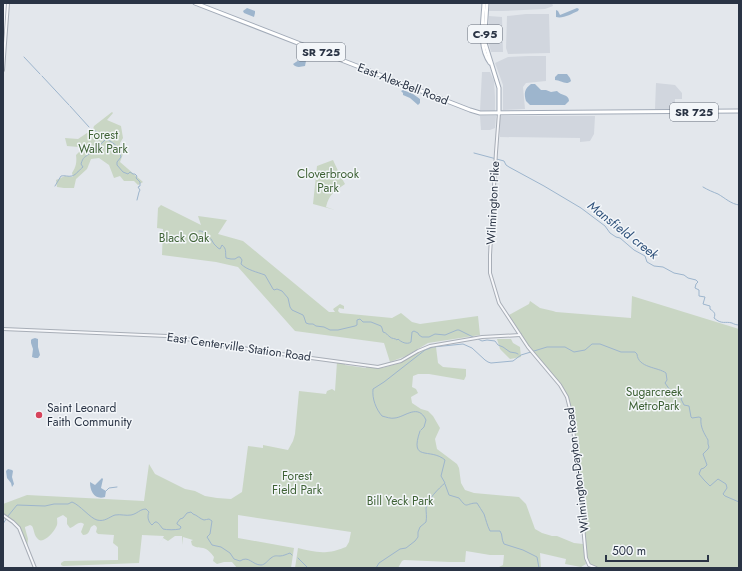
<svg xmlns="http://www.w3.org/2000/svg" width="742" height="571" viewBox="0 0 742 571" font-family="Jost,sans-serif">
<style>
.built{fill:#d1d6de}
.green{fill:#c9d6c4}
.water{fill:#9db5cd}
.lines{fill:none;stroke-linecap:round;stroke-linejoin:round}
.stream{stroke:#9db5cd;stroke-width:1}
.tertiary-casing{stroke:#a8aeb7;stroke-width:4}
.primary-casing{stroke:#a2abb8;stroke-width:5}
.tertiary{stroke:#f6f7fa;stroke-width:2}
.primary{stroke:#fff;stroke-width:3}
.poi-dot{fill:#d6435b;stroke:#f3f6f9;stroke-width:1.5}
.labels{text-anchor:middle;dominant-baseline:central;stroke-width:3;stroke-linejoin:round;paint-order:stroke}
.shield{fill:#f3f6f9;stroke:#666e7b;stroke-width:1}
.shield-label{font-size:11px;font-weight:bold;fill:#2a3445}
.street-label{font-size:12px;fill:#2a3445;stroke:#f3f6f9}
.park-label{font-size:12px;fill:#3f6236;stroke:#f3f6f9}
.poi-label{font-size:12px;fill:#2a3445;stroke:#f3f6f9;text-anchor:start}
.water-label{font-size:13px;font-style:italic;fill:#31537c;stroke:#f3f6f9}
</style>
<rect width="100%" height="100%" fill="#e3e7ec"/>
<g class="built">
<polygon points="490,3 552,3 553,6 545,9 502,11 489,11"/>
<polygon points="526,14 549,14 550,53 508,54 506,48 507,16"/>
<polygon points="489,16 502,17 503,52 491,52 488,40"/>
<polygon points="528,56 546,56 546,81 526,83 523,87 525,109 503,110 503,85 495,63 508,57"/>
<polygon points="482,72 490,72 494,81 495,97 495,111 480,111"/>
<polygon points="656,83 675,85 682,93 682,99 675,99 675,109 655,109"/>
<polygon points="480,116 496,116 495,128 490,130 481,130"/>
<polygon points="500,116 595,116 594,134 590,141 580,142 580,138 500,137"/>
</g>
<g class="green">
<path d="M112,112L113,113L107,120L121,126L123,138L120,143V147L123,154L120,162L143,182L138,185L134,181H124L120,176L114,178L109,165L99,158L91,159L87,169L76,179L74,188H64L57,187L56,180L65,176L73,177L72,173C76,167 77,162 76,155L81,150L78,147L67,146L65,138L78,139L93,129L94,126Z"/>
<path d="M333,160L340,175L345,184C335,191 329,194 326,207L335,210L313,204L317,166Z"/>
<polygon points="161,205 201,225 198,216 227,220 218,234 243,241 329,312 335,312 333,309 340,304 344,306 344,309 339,308 338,311 340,313 392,318 401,313 412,322 420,324 478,316 480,335 428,343 406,356 390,362 384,343 295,331 238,267 216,262 162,255 163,229 157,228 158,208"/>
<polygon points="632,296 739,329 739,568 596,568 592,567 587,561 577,461 571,413 566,394 560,385 528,347 521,334 509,315 529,304 530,301 540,308 553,311 556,312 631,318"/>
<polygon points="497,339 511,339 513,343 520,347 521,357 510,359 500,349"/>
<path d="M436,347L438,363L443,367L466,369V376L464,380L429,374H418L413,376L412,387L416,389L418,393L411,397L412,403L421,409L428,411L433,416L440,428L435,439L437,449L457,464L459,468L461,483L465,490L474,493L519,497L526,504L535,529L542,533L552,536H557L574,543L583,544L586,564L581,567L565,564L566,559L540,553L541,568H497L503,565L504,555H490L466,551L465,562H450L404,560L402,561L398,568H295L298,548C307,550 317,553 327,552C333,552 340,549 346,547L349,542L351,532L238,515V538L294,548L291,568H237L232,562H224L217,564L213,561L214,557C211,553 208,549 203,548C198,547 196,548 192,545L191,541L193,540L183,537L182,545V536H175L168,541L163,538L158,547L164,536L142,535L139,563L63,566L61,565V563L64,561L118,560V547L113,543L114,535L98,534L96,532L97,528L96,526L94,525L91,527C89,531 89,535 83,535L81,532L84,524C78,520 75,527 70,528L67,524V518L63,515L57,518C57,521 58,524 56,527C54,532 42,546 37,538C34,535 34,529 32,526L30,525L25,527V528L28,539L27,548L18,526L3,515V504L27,495L144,501L149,464L155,474L185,489L195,491L205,496L217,498L231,499L242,492L248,446L263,448V445L288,450L293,441L295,434L299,391L326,394L327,391L332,389L335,391L337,362L345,363V365L366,368V366L382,368L400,363L422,350Z"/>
</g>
<g class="water">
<polygon points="247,8 255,11 255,13 254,17 244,13 243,11"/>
<path d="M577,8L579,9L578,11C571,14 563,19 556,17V10L558,11L560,15Z"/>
<path d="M302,58L305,59L306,61L305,66C300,67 296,68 293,64Z"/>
<path d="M558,74H567L570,78L571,81C566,86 561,80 555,80V77Z"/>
<path d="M531,84H535L541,90H546L551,92L557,91C561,96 569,94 569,101L565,105H530L526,101C524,94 524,89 531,84Z"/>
<polygon points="403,90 413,94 420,99 420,103 418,105 410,98 403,95 403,93 401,91"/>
<polygon points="35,338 38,339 38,347 40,355 38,358 35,358 32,357 33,349 31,343 31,340 32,339"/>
<polygon points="8,469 12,470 13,471 12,477 14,484 12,487 11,483 7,478 6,471"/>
<path d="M102,478L103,479L101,488L106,491L105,497C95,500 90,492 90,482L95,485Z"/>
</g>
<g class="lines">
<g class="stream">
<polyline points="24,57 40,74"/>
<polyline points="42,76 69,105"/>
<polyline points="70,106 89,127"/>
<polyline points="92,129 97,132 98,134 105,139"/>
<path d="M474,153L504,161L506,165L509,167L544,186L581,208L605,226L610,233L616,237L620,238L634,250L645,256L647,262L654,266L663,267L674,273L684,275L688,278L696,280L698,282L696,284L695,288L699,290V296L705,297L703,304L710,306V309C714,312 716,313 714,318C722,325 725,321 732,323C734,324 736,325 739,325"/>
<path d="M55,186L61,176C65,175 68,177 72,176C76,175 80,169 83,167L81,164C83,157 85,157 89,154L90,150C92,147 96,148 99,147L100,145L106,139C117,145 118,146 121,157L117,162V165L123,172L128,174L130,172L133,174H135L137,176L136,178L140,182V186L138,187L140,190L139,192L137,200"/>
<path d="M703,187C708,190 713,192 718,194C725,198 731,204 739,205"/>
<path d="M199,231C203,230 206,235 210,238"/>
<path d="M211,239L214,244L218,248L220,249L222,245C227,249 225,252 226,258L231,259H235L238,257H240L242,260L241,264C247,270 257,272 265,275L273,289L274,290L277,289L282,291L288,298L290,307L292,310L303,315L304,317L306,323L309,324H313L316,326L324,327L330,330H338L355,326L357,325V320L360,319L363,322H371L381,326L382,328L383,332C387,333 387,335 390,337C392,339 395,338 397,340L398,339C401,342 407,345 411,342L412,332L414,331L418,333L419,335L422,337H429L435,334L445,335L457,330H459L475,338"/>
<polyline points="478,339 482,341 487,340 495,341 498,345 503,347 510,352 516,353 518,354"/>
<path d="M421,430L424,427L426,420C418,403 405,417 395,418C391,419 386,417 382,416C376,409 372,399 373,389L384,382L425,350L433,347L463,344L472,348L485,360L488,362L491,363L513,361L521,355L547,347H565L574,352L585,350L592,344H600L621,352H635L637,354C638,368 658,367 666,373L667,380L665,383L672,393C677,393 680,392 683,396L681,399L684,405L689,406L691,417L692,418L699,417L701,418C700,427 704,433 708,440V444L709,447L708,449L703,454L707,465L704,468L701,469L699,474L704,480L710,486L718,479L726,484L727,488L723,494L725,496L739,502"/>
<path d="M445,484L449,495L459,498C468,510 465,503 477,503C479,507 482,510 484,514C486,520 487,525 490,531H500C503,535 501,539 504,544L523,550L537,557L539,568"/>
<polyline points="106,491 109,488 117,487"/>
<path d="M3,524L8,516L17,505L45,506L54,504H68L72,502C80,505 90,518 97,520C105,522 109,517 115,515C121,514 126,516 131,515C137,514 140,509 146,509L149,512C147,516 148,522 152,525C153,524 154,523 155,522C158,521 161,527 163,529C167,530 175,530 180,529L181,527L180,526L177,524V523L180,519L183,518L187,513L191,512L193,514C197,515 200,519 204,520C206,520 207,519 209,519L212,521L210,534L207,537L212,545L221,547L230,553L234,559L240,561C249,555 252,565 261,565C265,565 268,560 271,558C275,555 276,556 280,556C283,556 287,554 290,553L292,555"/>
<polyline points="298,558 308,568"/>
<path d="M376,568L379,563L400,549L406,548L415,541L418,537V532L420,527L426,522C427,517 426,512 426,508C427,500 439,488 445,483L441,476L445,460C430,447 409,463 420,431"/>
</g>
<g class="tertiary-casing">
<g id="tertiary">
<polyline points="3,33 5,3"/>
<polyline points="3,70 8,3"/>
<polyline points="499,113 496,152 490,255 490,273 499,303 528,347 560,385 567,397 571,413 577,461 586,558 589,565 596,568"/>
<polyline points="3,329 167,336 274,353 378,367 401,361 418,351 430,346 482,337 520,335"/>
<polyline points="3,515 13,522 19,528 35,568"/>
</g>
</g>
<g class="primary-casing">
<g id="primary">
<path d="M195,3C287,38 378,75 470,110L480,113L739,111"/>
<path d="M484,3C483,22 478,47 490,63"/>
<polyline points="487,3 485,32 485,43 499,88 499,113"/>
</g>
</g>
<use href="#tertiary" class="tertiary"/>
<use href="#primary" class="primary"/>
</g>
<circle class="poi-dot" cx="39" cy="415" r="4"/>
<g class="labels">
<g class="shield">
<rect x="468" y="25" width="34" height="18" rx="3"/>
<rect x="297" y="43" width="48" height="18" rx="3"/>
<rect x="670" y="103" width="48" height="18" rx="3"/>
</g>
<g class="shield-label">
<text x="485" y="34">C-95</text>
<text x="321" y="52">SR 725</text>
<text x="694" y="112">SR 725</text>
</g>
<g class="street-label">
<text transform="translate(403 84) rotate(21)">East Alex-Bell Road</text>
<text transform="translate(493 203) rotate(-87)">Wilmington Pike</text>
<text transform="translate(239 347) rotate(8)">East Centerville Station Road</text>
<text transform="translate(577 470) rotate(-97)">Wilmington-Dayton Road</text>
</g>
<g class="park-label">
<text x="103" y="135">Forest<tspan x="103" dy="14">Walk Park</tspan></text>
<text x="328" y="174">Cloverbrook<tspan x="328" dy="14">Park</tspan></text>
<text x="184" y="238">Black Oak</text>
<text x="654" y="392">Sugarcreek<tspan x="654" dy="14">MetroPark</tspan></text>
<text x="297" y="476">Forest<tspan x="297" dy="14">Field Park</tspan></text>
<text x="400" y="501">Bill Yeck Park</text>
</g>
<g class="poi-label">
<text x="47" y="408">Saint Leonard<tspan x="47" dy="14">Faith Community</tspan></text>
</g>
<g class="water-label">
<text transform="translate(623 230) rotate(38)">Mansfield creek</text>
</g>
</g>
<rect width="742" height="571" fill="none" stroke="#2a3445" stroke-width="8"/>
<path d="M606 555v6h102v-6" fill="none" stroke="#2a3445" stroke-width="2"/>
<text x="612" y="555" font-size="12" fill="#2a3445" stroke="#f3f6f9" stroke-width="3" paint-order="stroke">500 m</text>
</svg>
